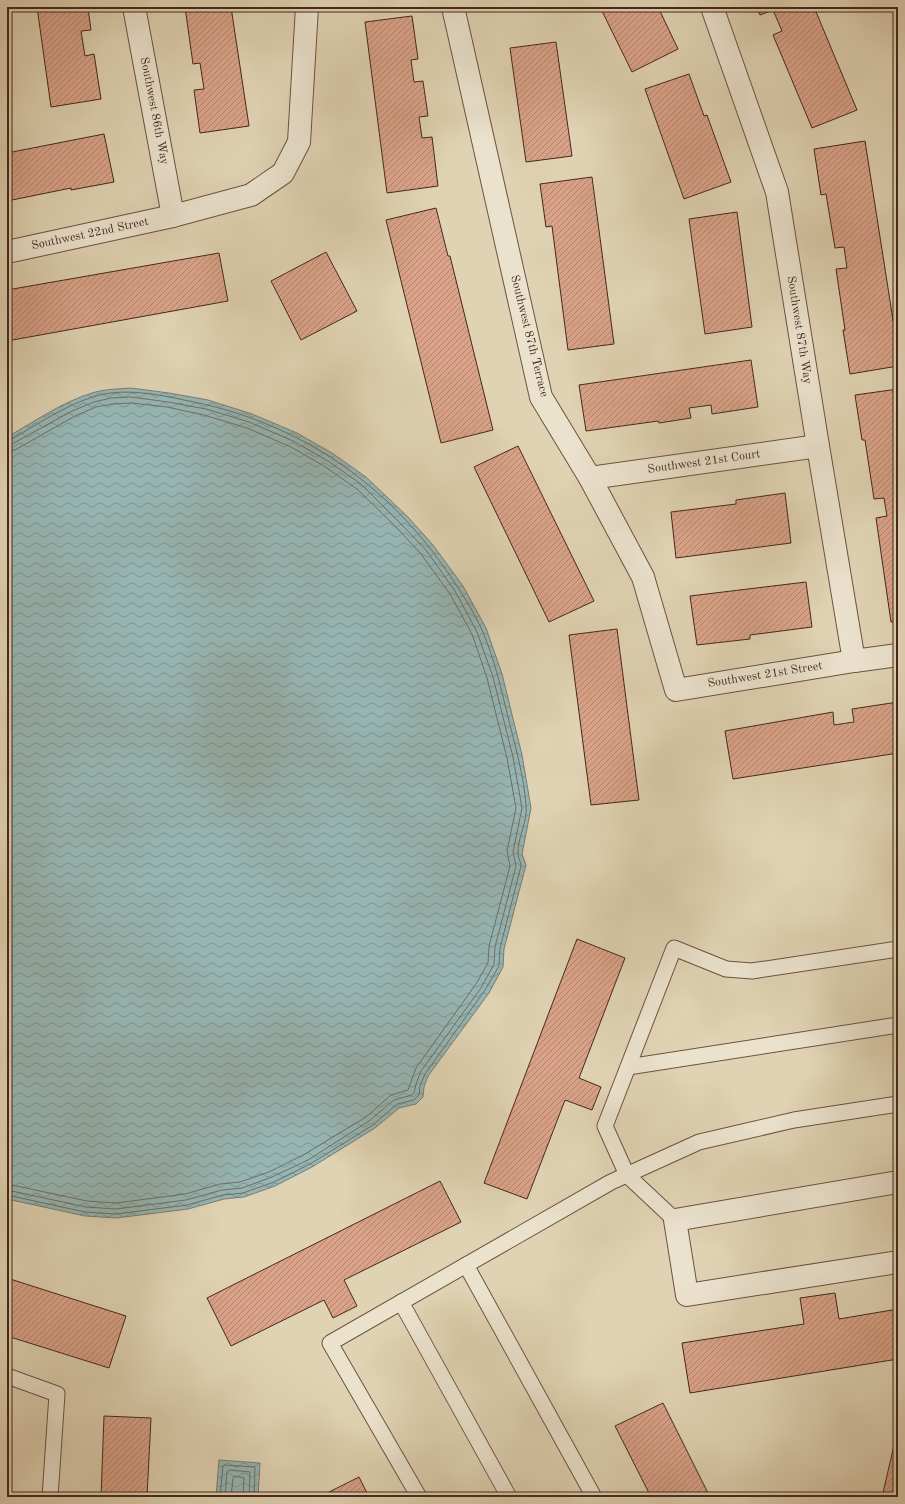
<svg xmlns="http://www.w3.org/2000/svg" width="905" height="1504" viewBox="0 0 905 1504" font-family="'Old Standard TT',serif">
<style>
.water{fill:url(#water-waves);stroke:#767d77}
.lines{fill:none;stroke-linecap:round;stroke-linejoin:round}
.shore{stroke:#6e6e68;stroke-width:1}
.building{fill:url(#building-hatch);stroke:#45271c}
.service-casing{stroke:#6c5242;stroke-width:17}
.minor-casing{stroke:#6c5242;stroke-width:24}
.service{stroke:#ebe2ce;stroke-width:15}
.minor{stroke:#ebe2ce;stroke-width:22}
.labels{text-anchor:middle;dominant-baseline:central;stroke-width:3;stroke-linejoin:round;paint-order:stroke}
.street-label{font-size:12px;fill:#45271c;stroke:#ebe2ce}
</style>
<defs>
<pattern id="water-waves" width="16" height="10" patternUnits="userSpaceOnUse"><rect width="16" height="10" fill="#96b6b4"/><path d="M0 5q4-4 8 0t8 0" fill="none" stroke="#7c9492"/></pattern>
<pattern id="building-hatch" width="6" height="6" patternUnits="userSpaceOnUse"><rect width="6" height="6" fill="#daa389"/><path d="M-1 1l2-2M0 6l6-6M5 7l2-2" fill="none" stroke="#b3856f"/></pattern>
</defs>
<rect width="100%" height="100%" fill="#e0d3b3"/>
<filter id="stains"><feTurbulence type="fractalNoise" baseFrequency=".005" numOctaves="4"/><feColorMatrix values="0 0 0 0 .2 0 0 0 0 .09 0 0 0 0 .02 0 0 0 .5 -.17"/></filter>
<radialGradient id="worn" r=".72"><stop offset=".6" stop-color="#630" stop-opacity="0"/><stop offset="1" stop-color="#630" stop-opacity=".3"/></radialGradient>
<g class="water">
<path d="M131,388L169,393L208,400L252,414L297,433L332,453L366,477L408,517L433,545L463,586L486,628L502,674L522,755L531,808L522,854L526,865L504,949L503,967L489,993L428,1076L424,1087L423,1097L416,1104L399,1108L375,1128L312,1167L275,1186L244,1197L224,1199L188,1209L116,1218L85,1216L7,1199V437C34,422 62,402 92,393C105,389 118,389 131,388Z"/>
<polygon points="219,1460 260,1463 258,1497 216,1497"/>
</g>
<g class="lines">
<g class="shore">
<path d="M7,440H10C42,422 75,398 111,393C135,390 160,395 184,400C292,420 380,477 444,567C458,587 472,608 482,630C494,658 501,688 508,717C515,746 524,776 526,805C528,821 517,839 518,854C518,858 521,862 521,866L500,948L499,966L485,990L425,1074L420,1086L419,1095L414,1100L397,1104L373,1125L310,1164L274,1182L243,1193L223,1195L187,1205L116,1214L85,1212L7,1195"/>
<polyline points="7,445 12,444 72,411 94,402 111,398 131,397 168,402 206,409 249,422 293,441 328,461 361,484 401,524 426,550 455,591 477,632 493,677 513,757 522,808 513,852 516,866 495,947 494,964 481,988 421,1071 416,1084 414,1093 412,1095 394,1100 369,1121 308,1160 272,1177 242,1188 222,1190 186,1200 116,1209 86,1207 7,1190"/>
<polyline points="7,451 15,450 75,416 96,407 112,404 131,403 167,407 204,415 247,428 291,447 324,466 357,489 397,528 421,554 450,594 472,634 487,678 507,758 516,808 507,851 510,866 489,946 488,963 476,984 416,1068 408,1090 391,1095 366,1117 305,1154 269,1172 240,1182 220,1184 185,1194 116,1203 87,1201 7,1184"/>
<polyline points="220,1497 223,1466 224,1465 255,1467 254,1497"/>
<polyline points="225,1497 227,1472 229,1470 250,1472 249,1497"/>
<polyline points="231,1497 233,1478 235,1476 244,1478 243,1497"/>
</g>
</g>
<g class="building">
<polygon points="7,7 11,16 7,18"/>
<polygon points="37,7 74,7 74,11 88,8 91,30 81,31 85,56 94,54 101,99 51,107"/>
<polygon points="185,7 231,7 249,126 200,133 194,90 204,89 200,63 193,64"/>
<polygon points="600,7 644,7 645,8 648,7 658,7 678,49 632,72"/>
<polygon points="757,7 814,7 857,110 812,128 773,35 782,31 773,10 760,15"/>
<polygon points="412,16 418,59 411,60 414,82 423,81 428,116 419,117 422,138 432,137 438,186 387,193 365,22"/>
<polygon points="556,42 572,156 526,162 510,48"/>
<polygon points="689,74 704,116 707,115 731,182 684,199 645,89"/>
<polygon points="104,134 114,182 71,190 71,188 7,201 7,153"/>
<polygon points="865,141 898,352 898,366 850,374 843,330 845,330 836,269 847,268 844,247 835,248 826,194 821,195 814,149"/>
<polygon points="592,177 614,344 568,350 552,226 546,227 540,184"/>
<polygon points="436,208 448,256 450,256 493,430 441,443 386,220"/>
<polygon points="737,212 752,327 705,334 689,219"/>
<polygon points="326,252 357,311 301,340 271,281"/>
<polygon points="219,253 228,301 7,341 7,290"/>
<polygon points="751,360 758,407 712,414 711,405 689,408 691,418 659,423 658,421 586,431 579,385"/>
<polygon points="898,389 898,621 891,622 876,518 887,516 884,498 874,499 865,440 862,440 855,395"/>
<polygon points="518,446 594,601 549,622 474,467"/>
<polygon points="785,493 791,543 676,558 671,512 736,504 736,500"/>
<polygon points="806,582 812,627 750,635 750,639 697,645 690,596"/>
<polygon points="617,629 639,800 591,805 569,635"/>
<polygon points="898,702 898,753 733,779 725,731 833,712 834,725 854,722 852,709"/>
<polygon points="577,939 625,958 579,1078 601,1087 592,1110 565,1100 527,1199 484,1183"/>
<polygon points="440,1181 461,1222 344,1280 357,1306 333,1318 324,1300 231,1346 207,1298"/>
<polygon points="7,1278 126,1316 109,1368 7,1336"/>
<polygon points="835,1293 839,1319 898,1309 898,1359 690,1393 682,1343 804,1324 800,1298"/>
<polygon points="663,1403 710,1497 651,1497 615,1426"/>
<polygon points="104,1416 151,1418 147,1497 101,1497"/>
<polygon points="898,1428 898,1497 882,1497"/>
<polygon points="359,1477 369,1497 319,1497"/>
</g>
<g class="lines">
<g class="service-casing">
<g id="service">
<polyline points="628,1067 898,1025"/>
<polyline points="675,1220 627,1175 605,1126 674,948 726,969 752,971 898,949"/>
<polyline points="466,1265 594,1497"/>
<polyline points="401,1302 509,1497"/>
<polyline points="7,1376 57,1394 50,1497"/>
<polyline points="419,1497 330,1343 611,1182 699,1142 794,1120 898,1104"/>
</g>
</g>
<g class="minor-casing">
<g id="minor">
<polyline points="134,7 173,216"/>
<polyline points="453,7 541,397 590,478 643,577 676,690 854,661 898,655"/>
<polyline points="712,7 777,192 818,446 854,661"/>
<polyline points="7,252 173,216 251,195 283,173 299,142 307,7"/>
<polyline points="590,478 818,446"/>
<polyline points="898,1182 675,1220 687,1295 898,1262"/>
</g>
</g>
<use href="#service" class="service"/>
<use href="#minor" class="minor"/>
</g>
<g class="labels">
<g class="street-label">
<text transform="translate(154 111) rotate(79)">Southwest 86th Way</text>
<text transform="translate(90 234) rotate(-12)">Southwest 22nd Street</text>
<text transform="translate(799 330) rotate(81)">Southwest 87th Way</text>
<text transform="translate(529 336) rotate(76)">Southwest 87th Terrace</text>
<text transform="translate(704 462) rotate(-8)">Southwest 21st Court</text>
<text transform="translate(765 675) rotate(-9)">Southwest 21st Street</text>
</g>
</g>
<rect width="905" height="1504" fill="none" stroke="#e0d3b3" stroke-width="24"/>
<rect x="8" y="8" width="889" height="1488" fill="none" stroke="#45271c" stroke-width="2"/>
<rect x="12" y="12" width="881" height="1480" fill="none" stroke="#45271c"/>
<rect width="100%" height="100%" filter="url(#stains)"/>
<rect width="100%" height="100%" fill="url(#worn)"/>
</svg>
